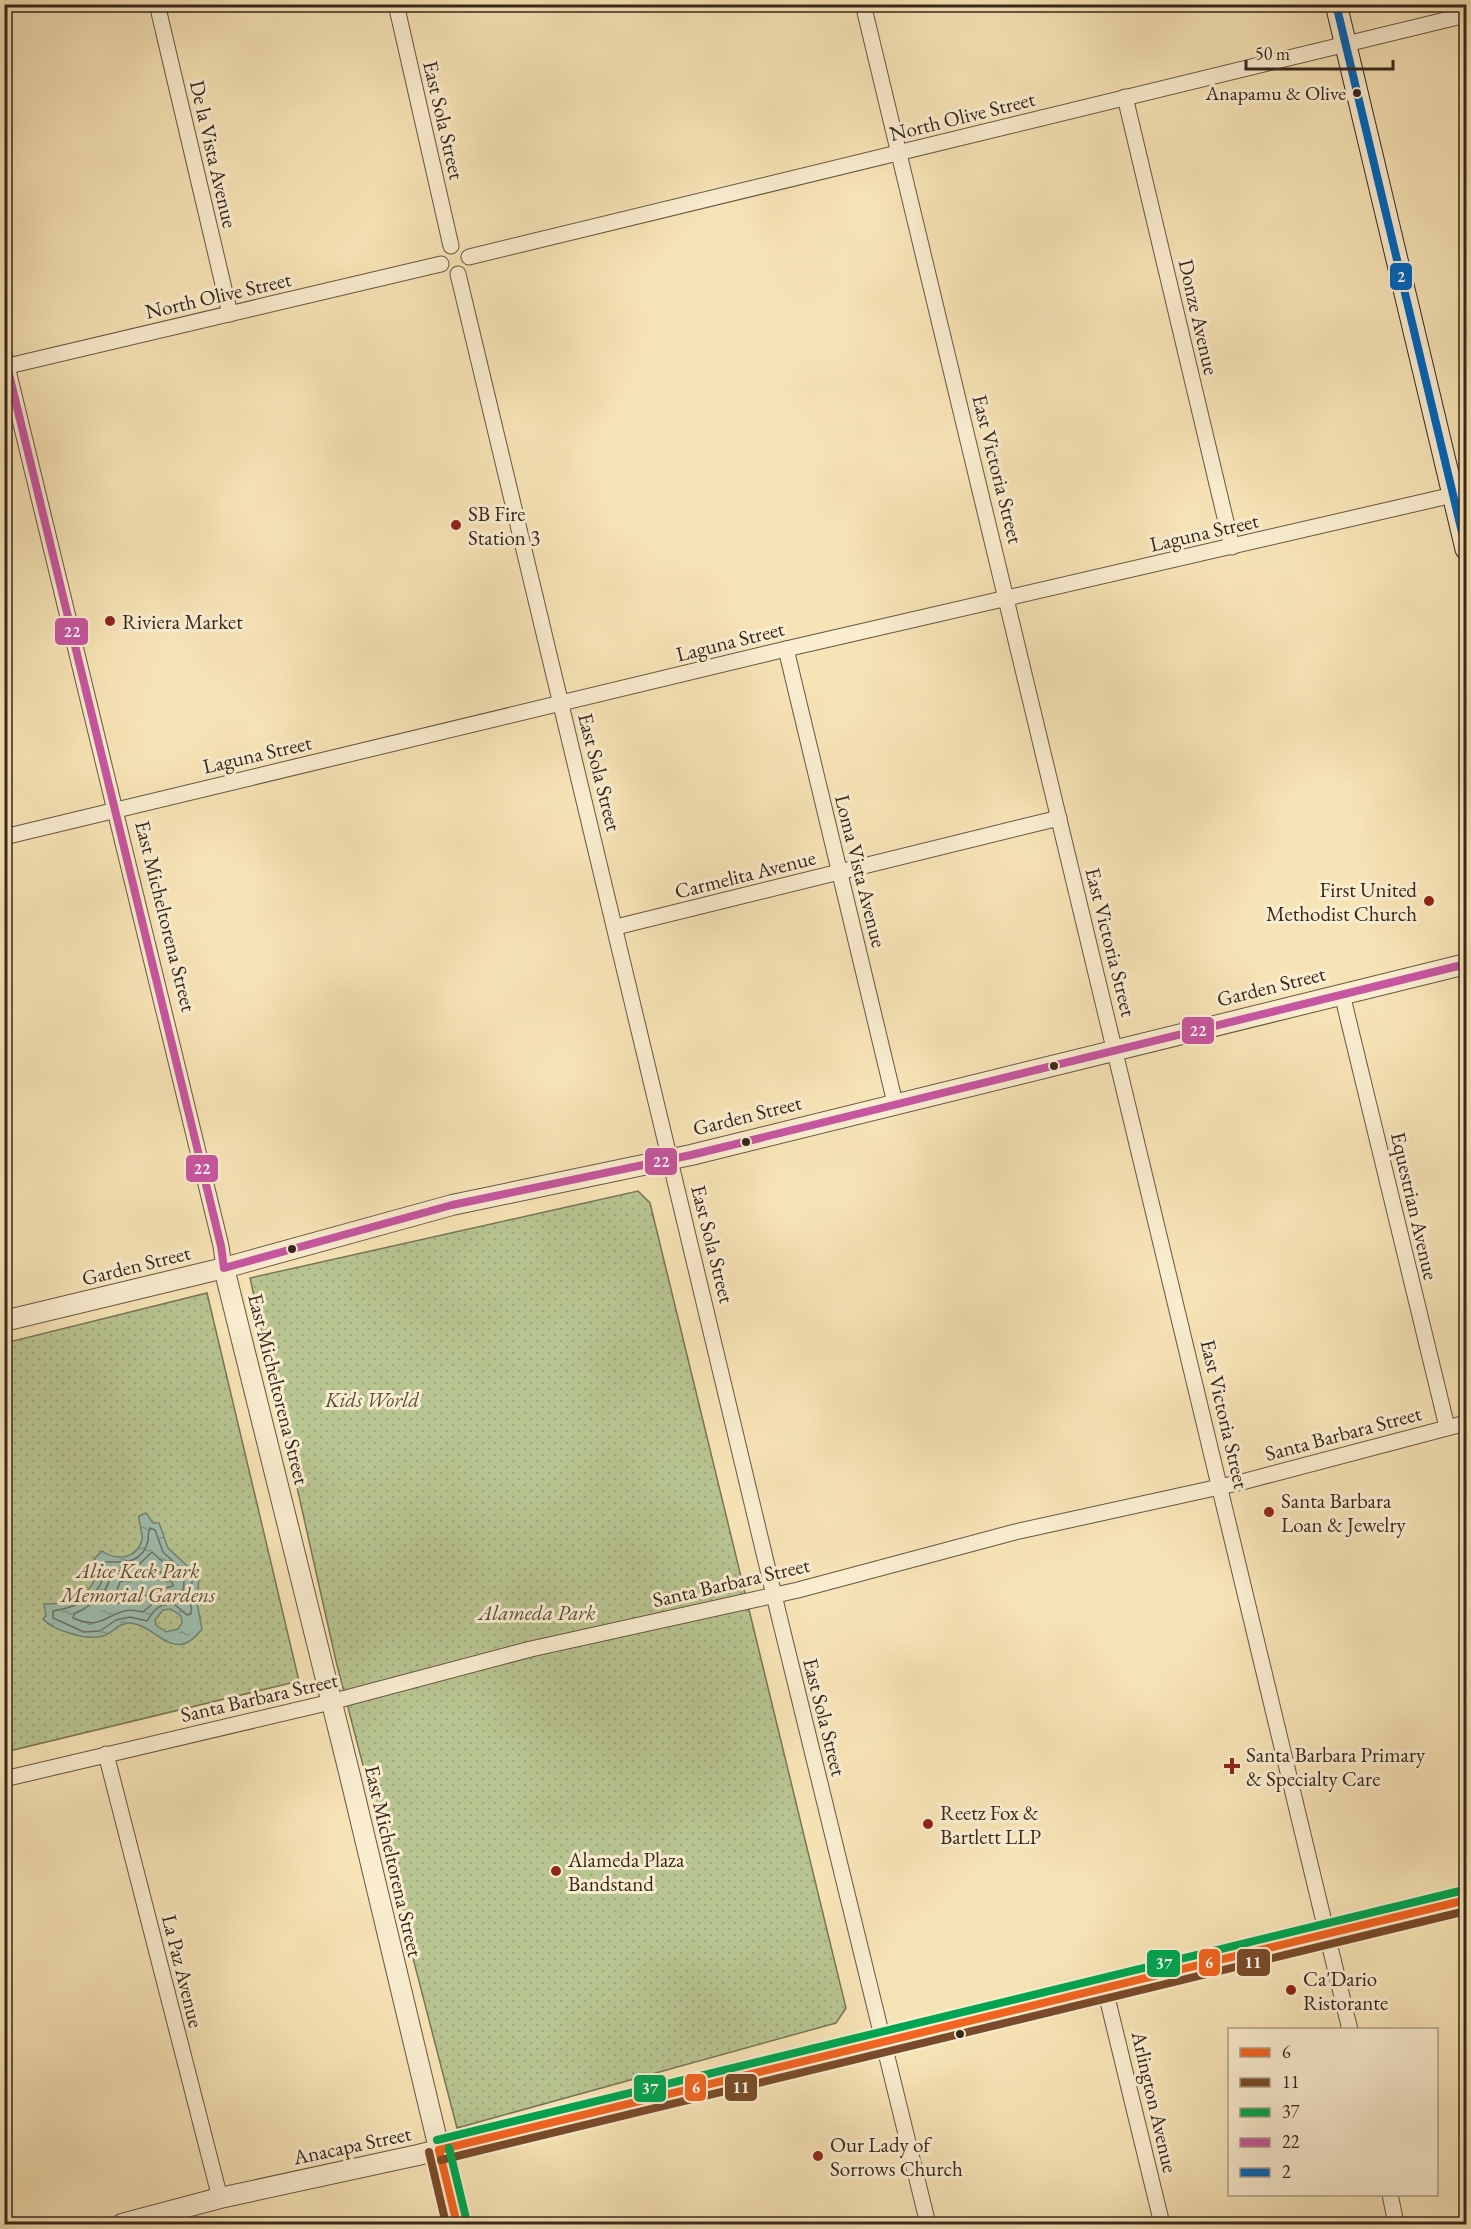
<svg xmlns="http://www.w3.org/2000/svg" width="1471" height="2229" viewBox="0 0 1471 2229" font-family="'EB Garamond',serif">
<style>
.park{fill:url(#park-dots);stroke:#787657;stroke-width:1.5}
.water{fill:url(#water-ripples);stroke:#748274;stroke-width:1.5;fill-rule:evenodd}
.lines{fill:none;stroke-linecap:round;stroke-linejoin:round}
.shore{stroke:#6a7366;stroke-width:1.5}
.minor-casing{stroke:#675643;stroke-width:17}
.tertiary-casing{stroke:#675643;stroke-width:22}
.secondary-casing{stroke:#37271d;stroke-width:23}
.minor{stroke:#faedd0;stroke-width:15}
.tertiary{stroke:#faedd0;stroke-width:20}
.secondary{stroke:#faedd0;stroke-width:21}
.bus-1-casing{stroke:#faedd0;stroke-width:12}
.bus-2-casing{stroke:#faedd0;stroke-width:12}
.bus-3-casing{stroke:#faedd0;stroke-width:12}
.bus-4-casing{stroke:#faedd0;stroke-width:12}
.bus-5-casing{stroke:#faedd0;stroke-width:12}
.bus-1{stroke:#f26522;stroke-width:8}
.bus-2{stroke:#7a4b2a;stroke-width:8}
.bus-3{stroke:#00a651;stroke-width:8}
.bus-4{stroke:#c756a1;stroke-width:8}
.bus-5{stroke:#0065bd;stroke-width:8}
.bus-dot{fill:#37271d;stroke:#faedd0;stroke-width:2}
.poi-dot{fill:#8f2418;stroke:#faedd0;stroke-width:2}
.labels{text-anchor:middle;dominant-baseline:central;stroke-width:6;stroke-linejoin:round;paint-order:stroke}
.bus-label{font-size:20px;fill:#37271d;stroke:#faedd0;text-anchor:end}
.street-label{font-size:21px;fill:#37271d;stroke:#faedd0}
.poi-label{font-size:21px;fill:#37271d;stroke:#faedd0;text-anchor:start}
.park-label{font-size:21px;font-style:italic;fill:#574e3a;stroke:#faedd0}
.line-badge{stroke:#faedd0;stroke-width:2}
.badge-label{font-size:16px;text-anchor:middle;font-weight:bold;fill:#fff}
</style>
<defs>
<pattern id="park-dots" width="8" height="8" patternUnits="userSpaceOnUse" patternTransform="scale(1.5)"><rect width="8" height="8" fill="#b8c591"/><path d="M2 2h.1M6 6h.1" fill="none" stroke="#9fa97d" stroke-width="1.8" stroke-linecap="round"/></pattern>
<pattern id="water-ripples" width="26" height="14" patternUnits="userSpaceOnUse" patternTransform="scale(1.5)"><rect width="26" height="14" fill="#9dbfae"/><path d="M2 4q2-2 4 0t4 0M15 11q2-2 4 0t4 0" fill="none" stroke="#819b8d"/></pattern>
</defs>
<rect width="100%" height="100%" fill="#f7e4b6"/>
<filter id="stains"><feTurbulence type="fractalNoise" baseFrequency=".00333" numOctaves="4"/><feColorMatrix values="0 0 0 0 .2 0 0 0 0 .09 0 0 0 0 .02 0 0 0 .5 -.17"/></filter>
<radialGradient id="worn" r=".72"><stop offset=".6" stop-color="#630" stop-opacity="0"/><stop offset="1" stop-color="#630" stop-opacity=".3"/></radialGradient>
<g class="park">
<polygon points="638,1191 650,1203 846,2008 836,2023 457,2128 336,1661 250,1278"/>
<polygon points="207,1293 299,1681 5,1752 5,1343"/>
</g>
<path class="water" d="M146,1513L153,1523H159L168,1548L199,1577L197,1602L202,1629C174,1666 158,1626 131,1623C119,1622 113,1633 103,1636C88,1641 52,1630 43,1619L46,1616L44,1604C73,1604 97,1594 98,1563L94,1559L102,1551C116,1561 137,1559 142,1540C144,1533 138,1524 139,1516ZM171,1609L181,1616L182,1623L178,1629L166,1632L156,1625L155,1620L163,1610Z"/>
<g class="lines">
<g class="shore">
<path d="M150,1528L155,1530L163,1552L192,1579L191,1614L187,1615L174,1604C159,1603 154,1610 147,1621L130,1617L116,1620L100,1631L84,1632L53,1618V1611C71,1608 95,1600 102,1581C105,1576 104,1568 105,1562C122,1562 142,1565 148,1541C149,1535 147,1533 150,1528Z"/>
<path d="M152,1552L184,1581L183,1598L160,1597L143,1612C109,1603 108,1634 73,1618L74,1614C95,1604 107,1594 112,1572L135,1568Z"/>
<path d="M151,1566L171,1579L173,1586C150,1591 135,1605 112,1603L120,1582L139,1576Z"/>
</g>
<g class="minor-casing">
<g id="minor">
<polyline points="157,4 230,314"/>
<polyline points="396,4 451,246"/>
<polyline points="863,4 1350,2030"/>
<polyline points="1125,97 1232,547"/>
<polyline points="469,257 1466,15"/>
<polyline points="458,274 779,1616 928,2224"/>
<polyline points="4,354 221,1246 224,1268"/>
<polyline points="4,367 441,264"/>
<polyline points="786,649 895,1103"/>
<polyline points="4,837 786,649 1466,492"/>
<polyline points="616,927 1059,818"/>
<polyline points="1342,994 1447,1427"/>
<polyline points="106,1754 220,2198"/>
<polyline points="4,1779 331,1702 531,1649 798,1590 1015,1532 1242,1482 1466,1423"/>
<polyline points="1105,1989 1162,2224"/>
<polyline points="1390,2194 1396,2224"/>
</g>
</g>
<g class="tertiary-casing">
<g id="tertiary">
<polyline points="224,1268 351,1780 457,2224"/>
<polyline points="4,1321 224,1268 452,1205 691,1155 1466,964"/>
<polyline points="122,2224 220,2198 418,2155 1466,1900"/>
</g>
</g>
<g class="secondary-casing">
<polyline id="secondary" points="1336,4 1466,549"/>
</g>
<use href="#minor" class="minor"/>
<use href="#tertiary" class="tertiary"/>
<use href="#secondary" class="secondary"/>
<g class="bus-1-casing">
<g id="bus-1">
<polyline points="439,2150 1466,1900"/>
<polyline points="439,2150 457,2224"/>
</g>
</g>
<g class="bus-2-casing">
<g id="bus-2">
<polyline points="429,2152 446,2224"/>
<polyline points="441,2160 1466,1911"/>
</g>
</g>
<g class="bus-3-casing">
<g id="bus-3">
<polyline points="437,2140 1464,1890"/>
<polyline points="449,2148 467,2222"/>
</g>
</g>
<g class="bus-4-casing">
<polyline id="bus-4" points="4,367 7,366 221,1246 224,1268 452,1205 691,1155 1466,964"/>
</g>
<g class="bus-5-casing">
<polyline id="bus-5" points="1336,4 1466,549"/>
</g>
<use href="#bus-1" class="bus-1"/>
<use href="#bus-2" class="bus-2"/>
<use href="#bus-3" class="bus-3"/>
<use href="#bus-4" class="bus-4"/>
<use href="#bus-5" class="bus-5"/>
</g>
<g class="bus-dot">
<circle cx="1357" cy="93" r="5"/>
<circle cx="1054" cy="1066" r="5"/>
<circle cx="746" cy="1142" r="5"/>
<circle cx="292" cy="1249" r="5"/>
<circle cx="960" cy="2034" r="5"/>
</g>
<g class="poi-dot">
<circle cx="456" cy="525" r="6"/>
<circle cx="110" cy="621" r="6"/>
<circle cx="1429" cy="901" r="6"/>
<circle cx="1269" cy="1512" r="6"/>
<path d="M1229 1757h6v6h6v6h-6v6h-6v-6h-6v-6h6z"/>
<circle cx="928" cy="1824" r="6"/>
<circle cx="556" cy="1871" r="6"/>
<circle cx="1291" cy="1990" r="6"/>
<circle cx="818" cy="2156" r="6"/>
</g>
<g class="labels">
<g class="bus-label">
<text x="1346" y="93">Anapamu &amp; Olive</text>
</g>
<g class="street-label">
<text transform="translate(962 116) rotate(-14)">North Olive Street</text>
<text transform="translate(444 120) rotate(77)">East Sola Street</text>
<text transform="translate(214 154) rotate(77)">De la Vista Avenue</text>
<text transform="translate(218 295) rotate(-13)">North Olive Street</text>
<text transform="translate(1199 317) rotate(77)">Donze Avenue</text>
<text transform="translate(998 469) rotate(76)">East Victoria Street</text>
<text transform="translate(1204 532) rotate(-13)">Laguna Street</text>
<text transform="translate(730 641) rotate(-14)">Laguna Street</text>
<text transform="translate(257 754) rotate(-13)">Laguna Street</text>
<text transform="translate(600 772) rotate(76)">East Sola Street</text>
<text transform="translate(861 871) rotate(76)">Loma Vista Avenue</text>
<text transform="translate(745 874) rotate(-14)">Carmelita Avenue</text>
<text transform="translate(166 916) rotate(76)">East Micheltorena Street</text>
<text transform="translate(1111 942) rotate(76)">East Victoria Street</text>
<text transform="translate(1271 986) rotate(-14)">Garden Street</text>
<text transform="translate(747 1115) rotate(-14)">Garden Street</text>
<text transform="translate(1415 1206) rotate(77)">Equestrian Avenue</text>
<text transform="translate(713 1244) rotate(76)">East Sola Street</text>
<text transform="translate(136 1265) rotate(-14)">Garden Street</text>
<text transform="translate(279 1389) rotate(76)">East Micheltorena Street</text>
<text transform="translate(1225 1414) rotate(77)">East Victoria Street</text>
<text transform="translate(1343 1433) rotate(-15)">Santa Barbara Street</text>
<text transform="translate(731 1582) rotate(-13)">Santa Barbara Street</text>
<text transform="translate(259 1697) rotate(-13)">Santa Barbara Street</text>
<text transform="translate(825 1717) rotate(76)">East Sola Street</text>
<text transform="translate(394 1861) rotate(77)">East Micheltorena Street</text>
<text transform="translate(183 1971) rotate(76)">La Paz Avenue</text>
<text transform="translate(1155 2102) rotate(77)">Arlington Avenue</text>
<text transform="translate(352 2145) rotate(-12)">Anacapa Street</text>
</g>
<g class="poi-label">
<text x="468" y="513">SB Fire<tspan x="468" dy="24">Station 3</tspan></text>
<text x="122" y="621">Riviera Market</text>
<text x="1417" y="889" text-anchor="end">First United<tspan x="1417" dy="24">Methodist Church</tspan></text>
<text x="1281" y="1500">Santa Barbara<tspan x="1281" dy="24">Loan &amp; Jewelry</tspan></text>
<text x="1246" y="1754">Santa Barbara Primary<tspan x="1246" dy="24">&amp; Specialty Care</tspan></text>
<text x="940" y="1812">Reetz Fox &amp;<tspan x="940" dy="24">Bartlett LLP</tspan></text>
<text x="568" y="1859">Alameda Plaza<tspan x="568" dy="24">Bandstand</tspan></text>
<text x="1303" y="1978">Ca'Dario<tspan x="1303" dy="24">Ristorante</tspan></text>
<text x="830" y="2144">Our Lady of<tspan x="830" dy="24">Sorrows Church</tspan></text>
</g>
<g class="park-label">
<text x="372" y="1399">Kids World</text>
<text x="138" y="1570">Alice Keck Park<tspan x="138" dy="24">Memorial Gardens</tspan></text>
<text x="537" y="1612">Alameda Park</text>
</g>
</g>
<g class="line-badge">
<rect x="1389" y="262" width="24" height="29" rx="6" fill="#0065bd"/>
<rect x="54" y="617" width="35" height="29" rx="6" fill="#c756a1"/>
<rect x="1181" y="1016" width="34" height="29" rx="6" fill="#c756a1"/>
<rect x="644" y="1147" width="34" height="29" rx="6" fill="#c756a1"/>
<rect x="185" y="1154" width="34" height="29" rx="6" fill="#c756a1"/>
<rect x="1198" y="1948" width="23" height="29" rx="6" fill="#f26522"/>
<rect x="1236" y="1948" width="35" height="29" rx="6" fill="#7a4b2a"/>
<rect x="1146" y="1949" width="35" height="29" rx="6" fill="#00a651"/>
<rect x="724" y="2073" width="34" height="29" rx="6" fill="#7a4b2a"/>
<rect x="684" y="2073" width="23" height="29" rx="6" fill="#f26522"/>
<rect x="633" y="2074" width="34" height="29" rx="6" fill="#00a651"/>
</g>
<g class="badge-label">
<text x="1401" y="282">2</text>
<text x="72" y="637">22</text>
<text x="1198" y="1036">22</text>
<text x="661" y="1167">22</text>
<text x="202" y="1174">22</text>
<text x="1209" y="1968">6</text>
<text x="1253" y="1968">11</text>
<text x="1164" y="1969">37</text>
<text x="741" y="2093">11</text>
<text x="696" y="2093">6</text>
<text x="650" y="2094">37</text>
</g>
<rect width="1471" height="2229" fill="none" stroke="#f7e4b6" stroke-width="24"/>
<rect x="6" y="6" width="1459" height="2217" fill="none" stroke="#37271d" stroke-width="3"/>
<rect x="12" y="12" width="1447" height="2205" fill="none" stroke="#37271d" stroke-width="1.5"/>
<rect x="1228" y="2028" width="210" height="168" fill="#faedd0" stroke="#ac9e88" stroke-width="1.5"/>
<rect x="1240" y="2048" width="30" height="9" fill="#f26522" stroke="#ac9e88" stroke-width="1.5"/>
<text x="1282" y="2058" font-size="18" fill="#37271d">6</text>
<rect x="1240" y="2078" width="30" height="9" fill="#7a4b2a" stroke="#ac9e88" stroke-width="1.5"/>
<text x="1282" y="2088" font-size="18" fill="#37271d">11</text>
<rect x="1240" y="2108" width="30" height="9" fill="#00a651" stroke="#ac9e88" stroke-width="1.5"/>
<text x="1282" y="2118" font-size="18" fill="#37271d">37</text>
<rect x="1240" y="2138" width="30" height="9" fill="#c756a1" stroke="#ac9e88" stroke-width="1.5"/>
<text x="1282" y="2148" font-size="18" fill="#37271d">22</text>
<rect x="1240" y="2168" width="30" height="9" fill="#0065bd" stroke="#ac9e88" stroke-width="1.5"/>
<text x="1282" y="2178" font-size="18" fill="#37271d">2</text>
<path d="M1246 60v9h147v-9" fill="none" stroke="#37271d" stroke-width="3"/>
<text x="1255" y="60" font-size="18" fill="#37271d" stroke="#faedd0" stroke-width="4.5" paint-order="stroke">50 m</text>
<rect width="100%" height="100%" filter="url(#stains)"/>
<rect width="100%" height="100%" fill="url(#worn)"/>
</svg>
